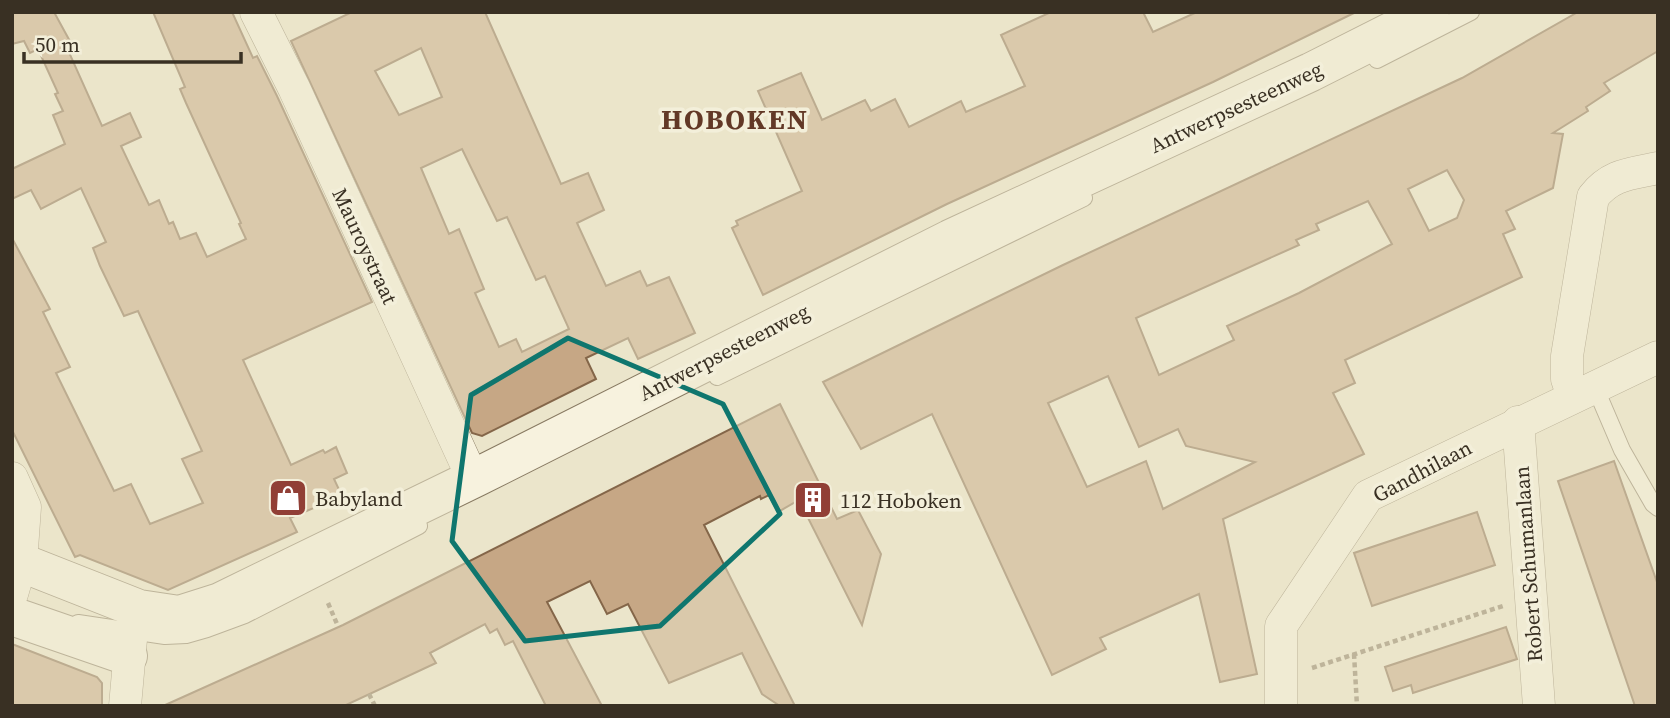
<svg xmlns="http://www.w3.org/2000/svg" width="1670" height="718" viewBox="0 0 1670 718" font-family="'Source Serif 4',serif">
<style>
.building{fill:#c6a785;stroke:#846649;stroke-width:2;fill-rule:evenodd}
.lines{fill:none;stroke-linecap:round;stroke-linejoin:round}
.service-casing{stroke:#877961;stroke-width:18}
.minor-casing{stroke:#877961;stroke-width:33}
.tertiary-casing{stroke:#877961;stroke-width:40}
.path{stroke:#877961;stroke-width:4.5;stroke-dasharray:5 3.5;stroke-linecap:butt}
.service{stroke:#f7f2de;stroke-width:16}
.minor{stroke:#f7f2de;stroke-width:32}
.tertiary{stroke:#f7f2de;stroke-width:38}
.marked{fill:none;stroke:#0f766e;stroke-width:5;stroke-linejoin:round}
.labels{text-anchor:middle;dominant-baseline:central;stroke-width:7;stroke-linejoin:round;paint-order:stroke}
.street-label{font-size:21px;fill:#393023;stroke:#f3efda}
.poi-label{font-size:21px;fill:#393023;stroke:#f3efda;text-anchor:start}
.district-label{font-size:28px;font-weight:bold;letter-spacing:2px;fill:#623826;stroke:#f3efda}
</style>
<rect width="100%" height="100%" fill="#ebe5cb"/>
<g class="building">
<polygon points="12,12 54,12 72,45 67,48 102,126 130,113 141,137 121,146 149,205 159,200 169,224 173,222 180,239 196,233 207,257 246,239 239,224 241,223 186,103 180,89 185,87 153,12 232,12 253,58 257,56 277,96 372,302 243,360 291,465 323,450 325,453 336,447 347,473 334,479 342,496 290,518 297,532 168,590 80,555 75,557 12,430 12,238 50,309 43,312 70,367 56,373 114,491 131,484 150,524 203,503 182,459 202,451 138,311 124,316 100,266 93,248 106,242 81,188 41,209 31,190 12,199 12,169 65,144 53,115 63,111 55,94 58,93 38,49 30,53 24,41 12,44"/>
<path d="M352,12H485L561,184L588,173L604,210L577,223L606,286L640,271L647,286L669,277L695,333L638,359L628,338L586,358L596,379L482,436L472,433L291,41ZM421,48L442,97L399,115L375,71ZM462,149L497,221L507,217L536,280L545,276L569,329L522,352L516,339L499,347L475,293L484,289L459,229L449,234L421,168Z"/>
<polygon points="1051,12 1143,12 1153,32 1197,12 1356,12 1213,82 947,204 763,295 732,228 738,225 736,221 802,191 758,91 801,73 822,120 865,100 871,111 895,99 909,127 961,101 966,112 1025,86 1001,35"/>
<path d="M1578,12H1658V51L1604,83L1610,91L1586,107L1588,111L1553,133L1563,134L1553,188L1506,211L1515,229L1503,234L1522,277L1345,360L1355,383L1333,393L1364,454L1223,519L1257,674L1220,682L1199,594L1100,638L1106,649L1052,675L932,414L861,449L823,382L1063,265L1462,78ZM1447,170L1464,200L1457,218L1429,231L1408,189ZM1368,201L1392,244L1299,293L1227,326L1234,340L1159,375L1136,318L1299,245L1296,240L1319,230L1316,224ZM1108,376L1139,447L1178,429L1186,446L1255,462L1163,509L1146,461L1087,487L1048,403Z"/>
<polygon points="780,404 837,519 858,510 881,554 862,625 799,500 778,512 769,495 761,499 760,496 704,525 795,706 780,706 762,694 742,653 669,683 628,604 607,614 590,581 547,602 602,706 546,706 513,641 505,645 497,629 490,633 485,624 430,653 436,663 344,706 163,706 343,625"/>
<polygon points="1614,461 1658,585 1658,706 1635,706 1558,481"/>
<polygon points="1477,512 1495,565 1372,606 1354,553"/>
<polygon points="1506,627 1517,659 1413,693 1411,685 1393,691 1385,667"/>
<polygon points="12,644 97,677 102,683 102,706 12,706"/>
</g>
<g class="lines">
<g class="service-casing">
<g id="service">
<polyline points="1377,60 1471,12"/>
<polyline points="717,377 1084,198"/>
<polyline points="1595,387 1622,450 1653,504 1658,508"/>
<polyline points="78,623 165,636 186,635 207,629 245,615 419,526"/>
</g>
</g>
<g class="minor-casing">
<g id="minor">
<polyline points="256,12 294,88 473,479"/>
<path d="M1573,397L1567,379V356L1593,197C1611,174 1630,174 1658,168"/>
<polyline points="1518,422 1539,706"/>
<polyline points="12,478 25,507 21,563 12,594"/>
<polyline points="125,706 131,639 139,609"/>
<polyline points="1281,706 1281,626 1368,496 1658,357"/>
</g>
</g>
<g class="tertiary-casing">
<g id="tertiary">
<polyline points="12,559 139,609 179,615 220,602 477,477 950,239 1311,72 1430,12"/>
<polyline points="12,616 128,656"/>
</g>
</g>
<g class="path">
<polyline points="328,603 337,624"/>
<polyline points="1354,654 1357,706"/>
<polyline points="1312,668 1503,606"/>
<polyline points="369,694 375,706"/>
</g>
<use href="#service" class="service"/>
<use href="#minor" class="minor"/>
<use href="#tertiary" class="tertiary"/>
</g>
<path d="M0 0H1670V718H0ZM568,338L723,404L780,514L660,626L525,641L452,541L471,395Z" fill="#ebe5cb" fill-opacity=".55" fill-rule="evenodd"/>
<path class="marked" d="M568,338L723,404L780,514L660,626L525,641L452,541L471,395Z"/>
<defs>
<g id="shop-square" transform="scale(2.0125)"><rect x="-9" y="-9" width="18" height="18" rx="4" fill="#913f36" stroke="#f3efda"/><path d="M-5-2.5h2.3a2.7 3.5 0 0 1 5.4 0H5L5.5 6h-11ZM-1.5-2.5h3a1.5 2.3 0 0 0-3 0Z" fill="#fff"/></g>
<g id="building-square" transform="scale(2.0125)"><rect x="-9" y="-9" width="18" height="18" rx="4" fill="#913f36" stroke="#f3efda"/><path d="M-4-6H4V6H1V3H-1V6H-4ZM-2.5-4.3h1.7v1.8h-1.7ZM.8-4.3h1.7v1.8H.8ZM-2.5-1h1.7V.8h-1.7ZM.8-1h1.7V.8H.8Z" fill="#fff"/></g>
</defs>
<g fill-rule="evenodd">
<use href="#shop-square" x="288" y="498"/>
<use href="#building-square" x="813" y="500"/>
</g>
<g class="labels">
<g class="street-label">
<text transform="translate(1236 107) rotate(-25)">Antwerpsesteenweg</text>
<text transform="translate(365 246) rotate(65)">Mauroystraat</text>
<text transform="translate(724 352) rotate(-27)">Antwerpsesteenweg</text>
<text transform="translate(1422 471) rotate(-28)">Gandhilaan</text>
<text transform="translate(1528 564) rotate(-94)">Robert Schumanlaan</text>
</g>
<g class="poi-label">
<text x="315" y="498">Babyland</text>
<text x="840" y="500">112 Hoboken</text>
</g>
<g class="district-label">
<text x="735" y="119">HOBOKEN</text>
</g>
</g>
<rect width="1670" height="718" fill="none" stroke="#393023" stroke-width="28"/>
<path d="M24 52v10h217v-10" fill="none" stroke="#393023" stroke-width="3.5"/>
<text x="35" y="52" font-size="21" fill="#393023" stroke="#f3efda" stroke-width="5" paint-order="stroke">50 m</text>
</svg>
